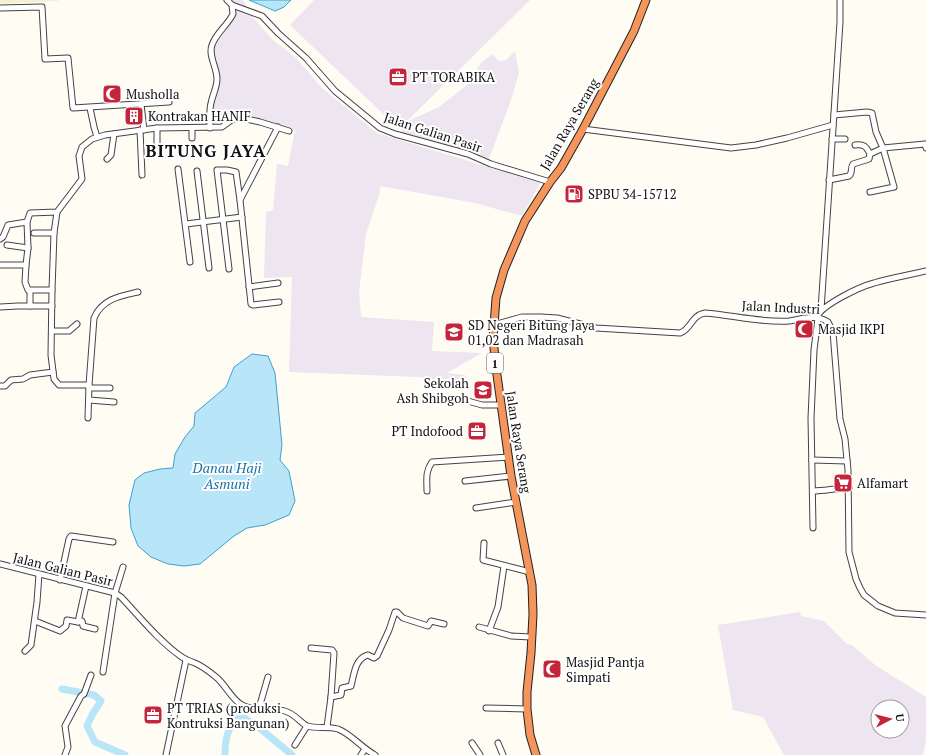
<svg xmlns="http://www.w3.org/2000/svg" width="926" height="755" viewBox="0 0 926 755" font-family="'PT Serif',serif">
<style>
.industrial{fill:#ede5ef;fill-rule:evenodd}
.farmland{fill:#f6f0d3}
.water{fill:#b8e5f7;stroke:#3da2d0}
.lines{fill:none;stroke-linecap:round;stroke-linejoin:round}
.river{stroke:#b8e5f7;stroke-width:7}
.minor-casing{stroke:#434343;stroke-width:7}
.highway-casing{stroke:#212121;stroke-width:9}
.minor{stroke:#fff;stroke-width:5}
.highway{stroke:#f6955b;stroke-width:7}
.labels{text-anchor:middle;dominant-baseline:central;stroke-width:4;stroke-linejoin:round;paint-order:stroke}
.shield{fill:#fff;stroke:#585858;stroke-width:1}
.shield-label{font-size:12px;font-weight:bold;fill:#101010}
.poi-label{font-size:13px;fill:#101010;stroke:#fff;text-anchor:start}
.street-label{font-size:13px;fill:#101010;stroke:#fff}
.water-label{font-size:14px;font-style:italic;fill:#1673a6;stroke:#fff}
.district-label{font-size:17px;font-weight:bold;letter-spacing:1px;fill:#101010;stroke:#fff}
</style>
<rect width="100%" height="100%" fill="#fffcf4"/>
<g class="industrial">
<polygon points="230,0 243,0 254,19 273,40 295,57 322,88 377,133 540,183 522,216 475,203 380,186 380,192 366,234 359,292 361,317 434,322 432,351 482,353 447,373 465,375 466,379 464,382 460,383 418,377 289,372 292,277 264,278 266,212 273,210 277,164 288,166 295,130 243,115 230,117 225,122 213,123 214,98 219,87 219,75 212,55 217,40 221,32 234,19 236,12"/>
<polygon points="314,0 530,0 406,122 439,107 467,85 481,63 492,54 499,61 506,60 515,51 519,73 511,100 489,159 469,151 401,133 406,122 399,129 290,25"/>
<path d="M800,612L801,616L824,621L847,644L852,645L875,665L926,697V740L923,755H784L763,717L733,710L718,625ZM878,707H902V731H878Z"/>
</g>
<polygon class="farmland" points="0,0 58,0 58,1 0,4"/>
<g class="water">
<polygon points="249,0 291,0 284,7 275,11"/>
<polygon points="252,354 268,356 275,373 282,445 280,460 289,471 295,501 289,515 265,525 247,528 234,536 200,564 184,566 168,564 151,557 138,546 131,528 129,505 135,480 144,473 160,469 173,468 175,454 185,437 194,426 195,413 226,387 234,367"/>
</g>
<g class="lines">
<g class="river">
<polyline points="62,689 94,695 101,701 92,715 87,726 95,742 125,755"/>
<path d="M225,755C225,739 227,732 235,719L244,718L257,726L292,755"/>
</g>
<g class="minor-casing">
<g id="minor">
<polyline points="232,5 262,16 278,33 306,58 335,91 380,128 395,134 468,154 491,164 550,182"/>
<polyline points="0,8 42,7 45,59 68,58 73,108 169,102"/>
<polyline points="141,104 144,130"/>
<polyline points="90,108 94,127 97,137"/>
<polyline points="834,115 867,112 872,113 876,132 883,148 870,154"/>
<polyline points="278,127 240,200 251,304 253,305 279,302"/>
<polyline points="157,128 157,145"/>
<polyline points="192,128 192,138"/>
<path d="M210,128C210,120 209,111 211,103C213,94 217,87 217,79C217,67 208,56 212,45C216,33 227,26 233,14L232,5L227,0"/>
<polyline points="583,129 731,148 756,145 787,138 833,125"/>
<polyline points="140,130 142,175"/>
<polyline points="832,139 845,139"/>
<polyline points="107,159 111,155 114,134"/>
<polyline points="178,169 190,262"/>
<polyline points="197,171 209,268"/>
<path d="M829,180L849,176C853,173 850,168 853,164L869,159L870,154C866,146 864,144 855,145"/>
<polyline points="870,192 894,187 883,148 925,144 926,148"/>
<polyline points="57,212 54,233 52,290 51,355 54,379 59,385 89,385 88,418"/>
<polyline points="186,224 242,217"/>
<polyline points="34,233 54,233"/>
<polyline points="0,239 3,237 8,225 27,222 30,213 57,212 82,179 79,156 82,147 92,139 105,135 157,128 222,127 233,119 242,118 260,122 289,131"/>
<polyline points="7,245 28,248"/>
<polyline points="0,265 26,265 28,248 27,222"/>
<polyline points="26,265 25,282 28,290 52,290"/>
<polyline points="229,269 217,170 227,170 236,172 240,200"/>
<polyline points="249,287 278,283"/>
<polyline points="30,291 30,306"/>
<polyline points="0,307 18,306 52,306"/>
<polyline points="821,310 840,22 840,0"/>
<path d="M816,317C824,304 859,287 874,283C891,278 909,275 926,271"/>
<path d="M493,325L522,317H541L557,318L596,328L680,333C691,330 691,315 705,313C732,315 761,323 789,321C803,319 815,314 828,322L833,332L840,419L845,439L848,470L849,552L856,579L860,588L864,595L878,606L895,613L926,615"/>
<polyline points="52,331 69,331 77,324"/>
<path d="M89,385L94,318C102,299 120,296 138,292"/>
<polyline points="0,386 5,386 11,380 23,379 30,375 53,372"/>
<polyline points="89,388 110,388"/>
<polyline points="444,399 464,400 482,405 501,405"/>
<polyline points="89,400 114,402"/>
<polyline points="812,460 847,461"/>
<polyline points="465,481 511,476"/>
<path d="M427,491C427,480 425,472 432,462L509,457"/>
<path d="M813,491C825,491 836,488 849,488"/>
<polyline points="476,508 516,502"/>
<polyline points="813,528 811,418 814,350 818,318"/>
<polyline points="484,543 483,560 530,572"/>
<path d="M0,564L115,593L121,597C140,617 157,639 179,655C184,659 189,661 195,663C202,666 210,672 216,677C226,685 231,699 242,705C255,712 271,707 285,711C295,714 301,723 307,726C317,729 328,726 338,729C351,734 362,748 375,755"/>
<polyline points="60,580 69,539 71,536 113,542"/>
<polyline points="35,621 60,631 66,626 67,620 78,622 86,586"/>
<polyline points="78,622 82,621 83,626 95,629"/>
<polyline points="479,627 511,636 531,637"/>
<polyline points="489,631 498,607 504,566"/>
<polyline points="311,648 332,650 334,653 331,697 327,727"/>
<polyline points="25,651 31,645 37,602 39,574"/>
<polyline points="103,672 115,593 123,567"/>
<path d="M331,697L341,695L342,688L351,686C354,675 355,658 368,655L374,658L377,656L389,630L395,612H397L403,618L428,626L431,621L444,624"/>
<polyline points="259,708 268,677"/>
<polyline points="486,708 527,709"/>
<polyline points="472,743 480,755"/>
<polyline points="498,743 503,755"/>
<polyline points="295,745 307,726"/>
<polyline points="65,755 68,747 65,726 81,696 84,694 91,675"/>
<polyline points="166,755 186,660"/>
<polyline points="361,755 365,749"/>
</g>
</g>
<g class="highway-casing">
<polyline id="highway" points="536,755 530,735 527,709 527,692 531,653 533,614 532,585 511,476 497,375 493,339 496,298 504,270 525,221 550,182 561,168 583,129 634,31 646,0"/>
</g>
<use href="#minor" class="minor"/>
<use href="#highway" class="highway"/>
</g>
<defs>
<g id="office-square" transform="scale(1)"><rect x="-9" y="-9" width="18" height="18" rx="4" fill="#c4253a" stroke="#fff"/><path d="M-6-3h4V-5.5h4V-3h4V5H-6ZM-1-4.5V-3h2v-1.5ZM-6 0V1H6V0Z" fill="#fff"/></g>
<g id="mosque-square" transform="scale(1)"><rect x="-9" y="-9" width="18" height="18" rx="4" fill="#c4253a" stroke="#fff"/><path d="M3.5-4.9A6 6 0 1 0 3.5 4.9A5 5 0 1 1 3.5-4.9Z" fill="#fff"/></g>
<g id="building-square" transform="scale(1)"><rect x="-9" y="-9" width="18" height="18" rx="4" fill="#c4253a" stroke="#fff"/><path d="M-4-6H4V6H1V3H-1V6H-4ZM-2.5-4.3h1.7v1.8h-1.7ZM.8-4.3h1.7v1.8H.8ZM-2.5-1h1.7V.8h-1.7ZM.8-1h1.7V.8H.8Z" fill="#fff"/></g>
<g id="fuel-square" transform="scale(1)"><rect x="-9" y="-9" width="18" height="18" rx="4" fill="#c4253a" stroke="#fff"/><path d="M-5.5-6h7V0h2V4h1.3V-2.5L3-4.5l.8-.8L6-3V5H2.5V1h-1V6h-7ZM-4.2-4.7v3.2H.2V-4.7Z" fill="#fff"/></g>
<g id="school-square" transform="scale(1)"><rect x="-9" y="-9" width="18" height="18" rx="4" fill="#c4253a" stroke="#fff"/><path d="M0-5L7-2L0 1L-7-2ZM-4 1L0 2.5L4 1V4Q0 6-4 4Z" fill="#fff"/></g>
<g id="supermarket-square" transform="scale(1)"><rect x="-9" y="-9" width="18" height="18" rx="4" fill="#c4253a" stroke="#fff"/><path d="M-6-5.5h2.5l.6 2H6L4.5 2H-2.5L-4.4-4H-6ZM-1.5 3.2a1.3 1.3 0 1 0 .1 0ZM3 3.2a1.3 1.3 0 1 0 .1 0Z" fill="#fff"/></g>
</defs>
<g fill-rule="evenodd">
<use href="#office-square" x="398" y="77"/>
<use href="#mosque-square" x="112" y="94"/>
<use href="#building-square" x="134" y="116"/>
<use href="#fuel-square" x="574" y="194"/>
<use href="#mosque-square" x="804" y="329"/>
<use href="#school-square" x="454" y="332"/>
<use href="#school-square" x="483" y="390"/>
<use href="#office-square" x="477" y="431"/>
<use href="#supermarket-square" x="843" y="483"/>
<use href="#mosque-square" x="552" y="669"/>
<use href="#office-square" x="153" y="715"/>
</g>
<g class="labels">
<rect class="shield" x="487" y="353" width="16" height="20" rx="3"/>
<g class="shield-label">
<text x="495" y="363">1</text>
</g>
<g class="poi-label">
<text x="412" y="77">PT TORABIKA</text>
<text x="126" y="94">Musholla</text>
<text x="148" y="116">Kontrakan HANIF</text>
<text x="588" y="194">SPBU 34-15712</text>
<text x="468" y="325">SD Negeri Bitung Jaya<tspan x="468" dy="15">01,02 dan Madrasah</tspan></text>
<text x="818" y="329">Masjid IKPI</text>
<text x="469" y="383" text-anchor="end">Sekolah<tspan x="469" dy="15">Ash Shibgoh</tspan></text>
<text x="463" y="431" text-anchor="end">PT Indofood</text>
<text x="857" y="483">Alfamart</text>
<text x="566" y="662">Masjid Pantja<tspan x="566" dy="15">Simpati</tspan></text>
<text x="167" y="708">PT TRIAS (produksi<tspan x="167" dy="15">Kontruksi Bangunan)</tspan></text>
</g>
<g class="street-label">
<text transform="translate(569 124) rotate(-60)">Jalan Raya Serang</text>
<text transform="translate(433 132) rotate(18)">Jalan Galian Pasir</text>
<text transform="translate(781 307) rotate(3)">Jalan Industri</text>
<text transform="translate(519 442) rotate(81)">Jalan Raya Serang</text>
<text transform="translate(63 569) rotate(14)">Jalan Galian Pasir</text>
</g>
<g class="water-label">
<text x="227" y="467">Danau Haji<tspan x="227" dy="16">Asmuni</tspan></text>
</g>
<g class="district-label">
<text x="206" y="150">BITUNG JAYA</text>
</g>
</g>
<g transform="translate(890 719) rotate(83)"><circle r="19" fill="#ffffff" stroke="#9f9f9f"/>
<path d="M0-3L7 15L0 10L-7 15Z" fill="#c4253a"/>
<text y="-6" font-size="11" font-weight="bold" text-anchor="middle" fill="#101010">U</text>
</g>
</svg>
